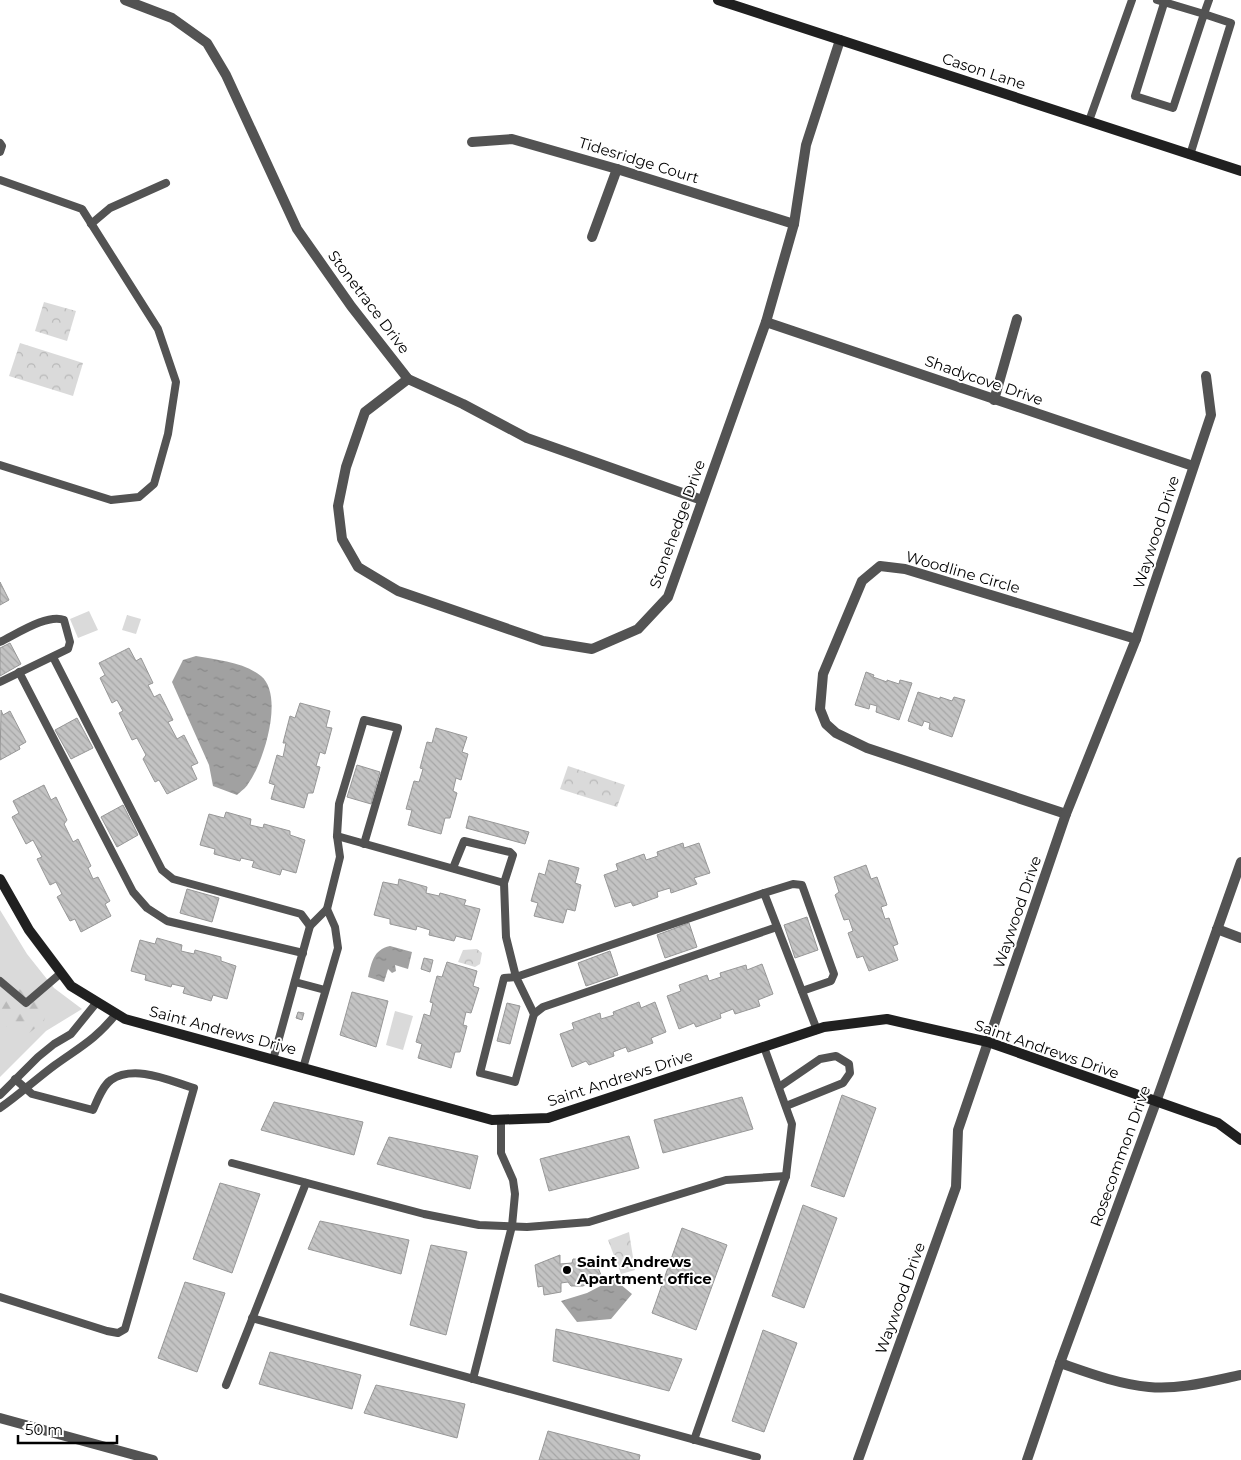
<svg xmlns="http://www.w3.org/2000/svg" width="1241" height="1460" viewBox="0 0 1241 1460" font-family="Montserrat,sans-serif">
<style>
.green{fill:#dadada}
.forest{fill:url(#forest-firs)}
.park{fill:url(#park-crowns)}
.water{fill:url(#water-ripples)}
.building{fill:url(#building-back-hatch);stroke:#979797}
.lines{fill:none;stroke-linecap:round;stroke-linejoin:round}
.lane{stroke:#535353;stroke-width:8}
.street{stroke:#535353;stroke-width:10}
.secondary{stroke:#202020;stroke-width:10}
.poi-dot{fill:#000;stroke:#fff;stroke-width:2}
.labels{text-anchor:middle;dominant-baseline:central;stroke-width:4;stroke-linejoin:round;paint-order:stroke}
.street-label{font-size:15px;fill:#000;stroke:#fff}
.poi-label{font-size:15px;font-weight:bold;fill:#000;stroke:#fff;text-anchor:start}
</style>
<defs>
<pattern id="forest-firs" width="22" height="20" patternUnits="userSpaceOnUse" patternTransform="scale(1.25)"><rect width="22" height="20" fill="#dadada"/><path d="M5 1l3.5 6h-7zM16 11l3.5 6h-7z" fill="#b9b9b9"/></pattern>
<pattern id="park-crowns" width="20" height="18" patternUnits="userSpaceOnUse" patternTransform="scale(1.25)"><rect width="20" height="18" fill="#dadada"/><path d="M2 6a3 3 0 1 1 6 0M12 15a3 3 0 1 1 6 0" fill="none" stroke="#b9b9b9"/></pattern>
<pattern id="water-ripples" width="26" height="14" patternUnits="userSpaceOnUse" patternTransform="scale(1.25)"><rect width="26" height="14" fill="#a1a1a1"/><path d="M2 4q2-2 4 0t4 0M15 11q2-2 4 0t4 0" fill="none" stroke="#898989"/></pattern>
<pattern id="building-back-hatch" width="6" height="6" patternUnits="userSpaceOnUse" patternTransform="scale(1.25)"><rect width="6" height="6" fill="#c3c3c3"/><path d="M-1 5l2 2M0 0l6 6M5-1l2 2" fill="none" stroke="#a6a6a6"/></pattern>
</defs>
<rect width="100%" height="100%" fill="#fff"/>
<g class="green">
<polygon points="89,611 98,630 78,638 70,619"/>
<polygon points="0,910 27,954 54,988 82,1009 46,1031 0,1077"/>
<polygon points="395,1011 413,1016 403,1050 386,1045"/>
</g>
<polygon class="forest" points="0,981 16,986 46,1010 44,1021 28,1034 0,1024"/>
<g class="park">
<polygon points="44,302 76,311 67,341 35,331"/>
<polygon points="20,343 83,363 73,396 9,376"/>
<polygon points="127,615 141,619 136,634 122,630"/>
<polygon points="568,766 625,785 617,807 560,789"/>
<polygon points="477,949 482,953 480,964 475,967 458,962 463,950"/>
<polygon points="629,1232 635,1270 621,1274 608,1240"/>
</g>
<g class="water">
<path d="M196,656C217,660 244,662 261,676C285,696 263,764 248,784C246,788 241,791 237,795L213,786L209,765L172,682L183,660Z"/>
<path d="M390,946L412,952L408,969L395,965L396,971L392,973L388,969L384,982L368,977C372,962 373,950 390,946Z"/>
<polygon points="614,1279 632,1294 611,1319 577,1322 561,1301 587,1293"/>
</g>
<g class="building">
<polygon points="0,582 9,600 0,605"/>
<polygon points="10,643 21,664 0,676 0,648"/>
<polygon points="129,648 136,661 141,658 153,683 148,685 154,697 160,694 173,720 168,722 177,739 184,735 198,763 191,766 197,779 167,794 159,780 155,782 143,759 146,755 137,738 132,740 119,713 123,711 117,700 112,703 100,678 105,675 99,663"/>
<polygon points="866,672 874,675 873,677 887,682 887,680 899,684 900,680 912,683 899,720 876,712 877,706 870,704 869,709 855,705"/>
<polygon points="918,692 940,699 940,697 952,701 954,697 965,700 952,737 929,729 930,723 924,721 922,726 908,721"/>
<polygon points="300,703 330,711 326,727 332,728 325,754 320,752 316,766 320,767 313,793 308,793 304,808 271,799 275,785 269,783 277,755 283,757 286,743 283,743 290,716 295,718"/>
<polygon points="1,710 3,715 10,711 26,742 19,746 20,749 0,760"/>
<polygon points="77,718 93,748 71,759 55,730"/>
<polygon points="436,728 467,737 462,752 468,754 461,780 456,778 453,791 457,793 450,818 445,818 441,834 408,825 412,810 406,809 414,781 419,782 423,769 420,768 427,742 432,743"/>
<polygon points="357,765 380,772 371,804 347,797"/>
<polygon points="44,785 51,800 56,797 67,820 64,824 73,842 78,839 91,866 88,868 93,879 98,877 110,901 105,904 111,916 81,932 75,919 70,921 57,897 62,894 56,882 50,885 37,859 42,857 33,840 26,844 12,817 19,813 13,801"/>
<polygon points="123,805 138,835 117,847 101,817"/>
<polygon points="226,812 251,819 250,825 263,828 264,824 290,831 290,835 305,840 296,873 282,869 280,875 252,867 254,861 241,858 240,861 214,854 215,849 200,845 209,814 224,818"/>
<polygon points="469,816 529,832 525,844 466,828"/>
<polygon points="683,843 684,848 699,843 710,873 694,878 697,884 671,893 670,888 657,892 658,897 633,906 631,902 615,907 604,875 618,870 616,864 644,854 646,860 658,856 657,852"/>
<polygon points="549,860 579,868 575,883 581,885 575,911 567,909 563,923 534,916 538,903 531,901 539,873 545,875"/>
<polygon points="866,865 871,879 877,877 887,905 881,907 885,919 889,918 898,944 893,946 898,960 869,971 863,956 857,958 848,933 853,931 849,919 844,920 835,895 839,892 834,877"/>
<polygon points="399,879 427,887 426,893 439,896 440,893 466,900 464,905 480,909 471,940 456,936 454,941 429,935 430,930 417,926 416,930 390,924 390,919 374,915 383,882 398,885"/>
<polygon points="187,889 219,898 212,922 180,913"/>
<polygon points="807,917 818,950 795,958 784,925"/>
<polygon points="689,923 697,947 665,958 657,935"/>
<polygon points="157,938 182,945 181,951 194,954 195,950 221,957 221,961 236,966 227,999 213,995 211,1001 183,993 185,987 172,984 171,987 145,980 146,975 131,971 140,940 155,944"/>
<polygon points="610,951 618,975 586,986 578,963"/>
<polygon points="424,958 433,960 430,972 421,969"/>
<polygon points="447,962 477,971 473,986 479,988 471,1013 466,1012 463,1025 467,1026 460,1052 455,1052 451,1068 418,1058 422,1044 416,1042 424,1014 430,1016 433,1003 430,1002 437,976 442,977"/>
<polygon points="762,964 773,994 758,1000 760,1006 735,1014 733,1009 720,1014 721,1018 696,1027 694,1023 679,1029 667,996 681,991 679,985 707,975 709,981 721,977 720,973 746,965 747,970"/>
<polygon points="352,992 388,1001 376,1047 340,1035"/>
<polygon points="639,1002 641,1008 655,1002 666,1032 651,1038 653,1043 628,1052 626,1047 613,1052 614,1056 589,1065 586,1061 572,1067 560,1034 574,1029 572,1023 600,1013 601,1019 614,1015 613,1012"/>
<polygon points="507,1003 520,1006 510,1044 497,1041"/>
<polygon points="298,1012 304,1013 302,1020 296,1018"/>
<polygon points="842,1095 876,1108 844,1197 811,1186"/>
<polygon points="742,1097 753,1129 663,1153 654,1120"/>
<polygon points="274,1102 363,1122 354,1155 261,1130"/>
<polygon points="629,1136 639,1168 549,1191 540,1159"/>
<polygon points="389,1137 478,1156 470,1189 377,1164"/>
<polygon points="220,1183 260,1194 232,1273 193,1259"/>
<polygon points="803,1205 837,1218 804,1308 772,1296"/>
<polygon points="320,1221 409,1240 401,1274 308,1249"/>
<polygon points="682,1228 727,1245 696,1330 652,1313"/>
<polygon points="431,1245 467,1252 446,1335 410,1325"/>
<polygon points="560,1255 560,1264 572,1263 573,1259 595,1260 601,1275 583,1286 571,1286 568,1282 561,1283 561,1292 544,1295 543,1286 538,1287 535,1265"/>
<polygon points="185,1282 225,1293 197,1372 158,1358"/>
<polygon points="556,1329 682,1359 669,1391 553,1361"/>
<polygon points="763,1330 797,1343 764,1432 732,1421"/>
<polygon points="270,1352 361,1375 352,1409 259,1384"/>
<polygon points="376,1385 465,1404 457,1438 364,1413"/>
<polygon points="548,1431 640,1455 639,1460 539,1460"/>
</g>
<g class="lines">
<g class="lane">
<polyline points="1157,0 1204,14 1209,0"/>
<polyline points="1165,0 1135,96 1173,108 1204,14 1231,23 1190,155"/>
<polyline points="1089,121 1132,0"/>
<polyline points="0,143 2,146 0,152"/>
<polyline points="0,180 82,209 158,329 176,382 168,434 154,484 139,497 111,500 0,465"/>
<polyline points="91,224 110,208 166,183"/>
<path d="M0,642C15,635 48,613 64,620L70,642L68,649L0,682"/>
<polyline points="53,657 162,870 173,879 301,914 310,926"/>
<polyline points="19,672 133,892 147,908 167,921 303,953"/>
<polyline points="337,836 504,883 506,937 516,977 534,1014 515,1082 480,1073 504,978 516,977 764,893 817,1030"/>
<polyline points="453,868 464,841 510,852 513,855 504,883"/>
<polyline points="764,893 793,884 802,885 834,974 831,981 802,991"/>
<polyline points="327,909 340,857 337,836 339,804 364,720 398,728 364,844"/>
<polyline points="0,981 26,1003 61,973"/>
<polyline points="295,982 325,990"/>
<polyline points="534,1014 543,1007 777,927"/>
<polyline points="273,1060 310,926 327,909 335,927 338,948 303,1068"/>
<polyline points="779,1087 820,1059 836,1056 849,1064 850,1073 843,1083 786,1106"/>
<polyline points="0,1095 38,1057 54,1044 71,1034 97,1002"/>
<path d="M0,1108C19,1095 36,1079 55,1065C80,1047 96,1039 116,1014"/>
<polyline points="232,1163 424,1214 479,1225 527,1227 589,1222 726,1180 786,1176"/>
<path d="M0,1297L107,1331L118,1333L125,1329L194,1088C170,1081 135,1064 111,1080C103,1085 97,1101 93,1110L32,1094L15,1079"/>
<polyline points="252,1318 757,1457"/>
<polyline points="473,1379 512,1226 515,1194 513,1180 501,1153 501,1120"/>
<polyline points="226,1385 306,1183"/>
<polyline points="694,1440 786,1176 792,1124 764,1047"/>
</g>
<g class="street">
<polyline points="125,0 172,18 207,43 226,75 297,229 351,306 408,379 463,404 527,438 702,500"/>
<polyline points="472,142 512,139 617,169 794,224"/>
<polyline points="592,237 617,169"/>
<polyline points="766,322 1193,466"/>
<polyline points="408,379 365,412 346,467 338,506 342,539 358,567 398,591 543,641 592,649 638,629 668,597 766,322 794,224 806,145 840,40"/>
<polyline points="994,400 1017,319"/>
<polyline points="1066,814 867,748 836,733 826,724 820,709 823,674 862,581 880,566 905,569 1136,639"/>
<polyline points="1217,929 1241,938"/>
<path d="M1060,1363C1089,1373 1118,1384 1149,1387C1179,1390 1212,1381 1241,1375"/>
<polyline points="0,1418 153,1460"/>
<polyline points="858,1460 956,1187 958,1130 1066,814 1136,639 1211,415 1206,376"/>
<polyline points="1027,1460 1060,1363 1156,1102 1241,862"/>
</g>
<g class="secondary">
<polyline points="718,0 1241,171"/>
<polyline points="0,879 29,930 71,986 125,1019 492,1120 548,1118 824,1027 887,1019 988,1042 1218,1123 1241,1140"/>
</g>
</g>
<circle class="poi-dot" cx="567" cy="1270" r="5"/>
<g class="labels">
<g class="street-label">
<text transform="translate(984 71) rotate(18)">Cason Lane</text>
<text transform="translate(639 160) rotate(17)">Tidesridge Court</text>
<text transform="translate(369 302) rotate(53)">Stonetrace Drive</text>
<text transform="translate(984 380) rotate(19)">Shadycove Drive</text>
<text transform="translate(677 524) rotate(-70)">Stonehedge Drive</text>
<text transform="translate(1156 532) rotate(-72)">Waywood Drive</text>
<text transform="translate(963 572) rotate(16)">Woodline Circle</text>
<text transform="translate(1017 912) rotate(-71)">Waywood Drive</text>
<text transform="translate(223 1030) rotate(15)">Saint Andrews Drive</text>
<text transform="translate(1047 1049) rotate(19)">Saint Andrews Drive</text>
<text transform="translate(620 1078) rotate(-18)">Saint Andrews Drive</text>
<text transform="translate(1120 1156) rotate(-70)">Rosecommon Drive</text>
<text transform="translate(900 1298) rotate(-70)">Waywood Drive</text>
</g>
<g class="poi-label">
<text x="577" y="1261">Saint Andrews<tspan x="577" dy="17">Apartment office</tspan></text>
</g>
</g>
<path d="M18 1435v8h99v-8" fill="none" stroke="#000000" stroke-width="2.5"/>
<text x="25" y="1435" font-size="15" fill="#000000" stroke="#ffffff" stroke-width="4" paint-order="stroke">50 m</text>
</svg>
